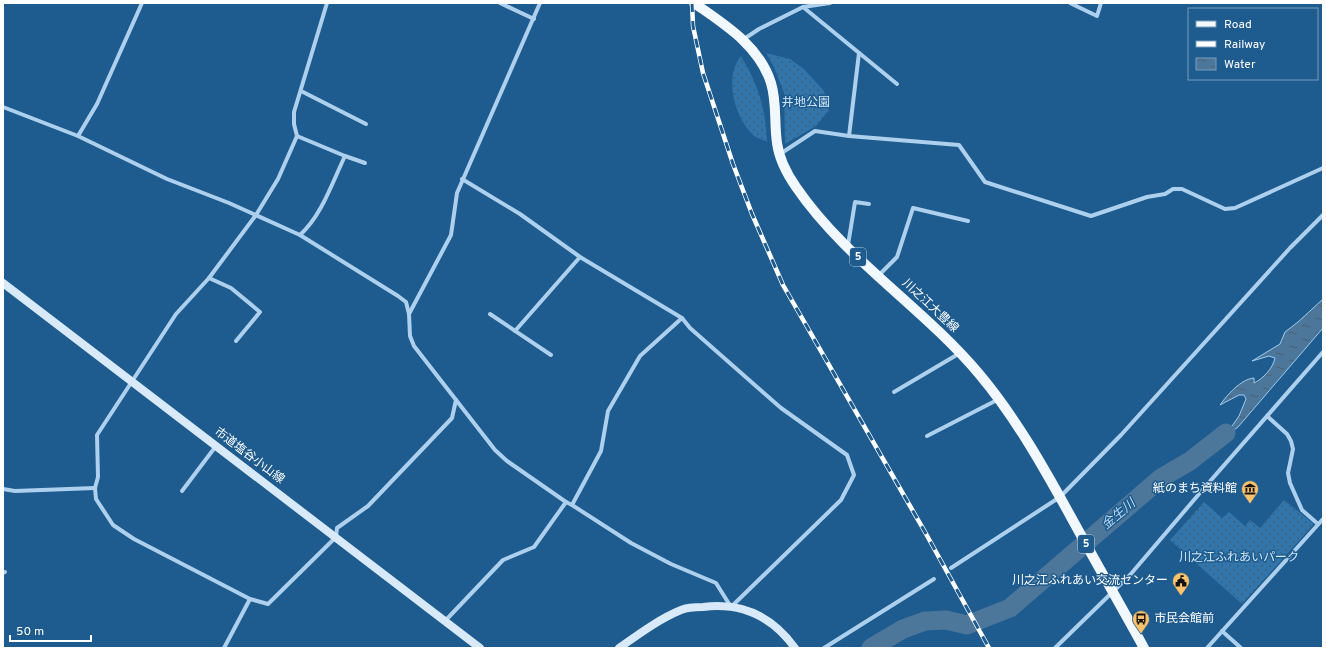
<svg xmlns="http://www.w3.org/2000/svg" width="1326" height="651" viewBox="0 0 1326 651" font-family="Overpass,'Noto Sans JP',sans-serif">
<style>
.grass{fill:url(#grass-dots)}
.water{fill:url(#water-ripples);stroke:#9fccee}
.lines{fill:none;stroke-linecap:round;stroke-linejoin:round}
.river{stroke:#4c769a;stroke-width:19}
.street{stroke:#acd0ed;stroke-width:4}
.secondary{stroke:#d8eaf9;stroke-width:8}
.primary{stroke:#f2f8ff;stroke-width:10}
.rail-casing{stroke:#fff;stroke-width:4.5}
.rail{stroke:#1e5b8e;stroke-width:3;stroke-dasharray:9;stroke-linecap:butt}
.labels{text-anchor:middle;dominant-baseline:central;stroke-width:3;stroke-linejoin:round;paint-order:stroke}
.shield{fill:#1e5b8e;stroke:#bccedd;stroke-width:1}
.shield-label{font-size:11px;font-weight:bold;fill:#fff}
.park-label{font-size:12px;fill:#d1e8f9;stroke:#1e5b8e}
.street-label{font-size:12px;fill:#fff;stroke:#1e5b8e}
.poi-label{font-size:12px;fill:#fff;stroke:#1e5b8e;text-anchor:end}
.water-label{font-size:13px;font-style:italic;fill:#b8daf4;stroke:#1e5b8e}
</style>
<defs>
<pattern id="grass-dots" width="8" height="8" patternUnits="userSpaceOnUse"><rect width="8" height="8" fill="#3175ab"/><path d="M2 2h.1M6 6h.1" fill="none" stroke="#405e77" stroke-width="1.8" stroke-linecap="round"/></pattern>
<pattern id="water-ripples" width="26" height="14" patternUnits="userSpaceOnUse"><rect width="26" height="14" fill="#4c769a"/><path d="M2 4q2-2 4 0t4 0M15 11q2-2 4 0t4 0" fill="none" stroke="#4c5f6f"/></pattern>
</defs>
<rect width="100%" height="100%" fill="#1e5b8e"/>
<g class="grass">
<polygon points="766,53 790,59 804,69 824,91 829,110 816,126 785,144 784,93 774,67"/>
<path d="M741,56C758,84 766,109 767,142C764,140 759,139 756,137C752,135 750,131 747,128C733,110 725,75 741,56Z"/>
<polygon points="1284,500 1314,524 1242,604 1170,540 1204,502 1222,518 1229,512 1245,526 1250,520 1260,528"/>
</g>
<path class="water" d="M1323,299V328L1238,427L1181,470L1232,426L1239,416L1246,399L1244,395H1239L1220,405C1227,395 1241,379 1254,378V383C1263,379 1273,368 1275,358L1269,356L1252,361L1280,344L1285,332L1298,322Z"/>
<g class="lines">
<polyline class="river" points="871,648 903,629 925,621 946,620 967,625 1010,608 1161,478 1190,461 1226,433"/>
<g class="street">
<polyline points="327,3 294,112 294,124 297,136 278,179 256,215 209,278 176,314 97,435 98,477 95,488 96,499 113,525 134,539 250,599 268,604 336,537 337,528 368,506 452,418 456,400"/>
<polyline points="500,3 534,19"/>
<polyline points="1070,3 1097,16 1101,3"/>
<polyline points="803,7 897,84"/>
<polyline points="744,39 759,29 803,7 830,3"/>
<polyline points="301,91 366,124"/>
<polyline points="3,107 78,136 167,179 229,203 300,235 398,296 406,302 409,314 410,336 414,346 495,450 507,461 566,502 572,505 631,543 671,564 716,583 731,607 841,500 854,475 847,455 781,408 690,328 682,318 580,257 520,214 462,179"/>
<polyline points="78,136 97,104 142,3"/>
<polyline points="297,136 345,156 365,163"/>
<polyline points="849,136 859,53"/>
<polyline points="780,154 815,131 849,136 959,145 985,182 1091,216 1147,197 1165,194 1173,189 1182,189 1225,209 1235,208 1323,168"/>
<path d="M300,235C322,215 332,183 345,156"/>
<polyline points="848,245 855,202 869,204"/>
<polyline points="879,275 897,257 913,208 968,221"/>
<polyline points="209,278 231,288 260,312 236,341"/>
<polyline points="409,314 451,235 457,193 540,3"/>
<polyline points="490,314 551,355"/>
<polyline points="515,331 580,257"/>
<polyline points="894,392 960,353"/>
<polyline points="1267,416 1287,434 1291,441 1293,449 1288,473 1290,483 1302,510 1318,524"/>
<polyline points="927,436 999,399"/>
<polyline points="3,489 15,491 95,488"/>
<polyline points="182,491 216,446"/>
<polyline points="572,505 601,451 608,411 640,356 682,318"/>
<polyline points="951,568 1060,497 1121,435 1290,248 1323,215"/>
<polyline points="3,573 5,572"/>
<polyline points="445,621 503,560 534,547 566,502"/>
<polyline points="1222,631 1241,648"/>
<polyline points="224,648 250,599"/>
<polyline points="824,648 934,579"/>
<polyline points="1055,648 1130,575 1205,487 1323,352"/>
<polyline points="1207,648 1323,519"/>
</g>
<g class="secondary">
<polyline points="3,283 480,648"/>
<path d="M619,648C639,634 659,619 681,610C688,607 696,607 703,607C742,602 772,616 795,648"/>
</g>
<path class="primary" d="M694,3C724,24 759,45 771,83C777,102 774,123 777,143C779,159 787,174 796,187C846,260 923,307 980,375C1016,418 1044,468 1071,517C1095,561 1120,604 1144,648"/>
<g class="rail-casing">
<polyline id="rail" points="692,3 693,26 703,73 733,164 752,214 783,285 925,532 989,648"/>
</g>
<use href="#rail" class="rail"/>
</g>
<defs>
<g id="museum-pin" transform="scale(0.9)"><path d="M0 17L-7.5 6A9.5 9.5 0 1 1 7.5 6Z" fill="#fbc26b" stroke="#1e5b8e"/><path d="M0-6L6-3V-2H-6V-3ZM-5-1h2V3h-2ZM-1-1h2V3h-2ZM3-1h2V3H3ZM-6 4H6V6H-6Z" fill="#111"/></g>
<g id="civic-pin" transform="scale(0.9)"><path d="M0 17L-7.5 6A9.5 9.5 0 1 1 7.5 6Z" fill="#fbc26b" stroke="#1e5b8e"/><path d="M-.6-6.5H3V-4.5H.6V-3L4-1V1h2V6H-6V1h2V-1L-.6-3ZM-1.2 2.5V6h2.4V2.5Z" fill="#111"/></g>
<g id="bus-pin" transform="scale(0.9)"><path d="M0 17L-7.5 6A9.5 9.5 0 1 1 7.5 6Z" fill="#fbc26b" stroke="#1e5b8e"/><path d="M-5-6H5V4H4V6H2V4H-2V6H-4V4H-5ZM-3.5-4V0h7V-4ZM-3.5 1.2v1.5H-2V1.2ZM2 1.2v1.5H3.5V1.2Z" fill="#111"/></g>
</defs>
<g fill-rule="evenodd">
<use href="#museum-pin" x="1250" y="489"/>
<use href="#civic-pin" x="1181" y="581"/>
<use href="#bus-pin" x="1141" y="619"/>
</g>
<g class="labels">
<g class="shield">
<rect x="850" y="248" width="16" height="18" rx="3"/>
<rect x="1078" y="535" width="16" height="18" rx="3"/>
</g>
<g class="shield-label">
<text x="858" y="257">5</text>
<text x="1086" y="544">5</text>
</g>
<g class="park-label">
<text x="806" y="103">井地公園</text>
<text x="1239" y="558">川之江ふれあいパーク</text>
</g>
<g class="street-label">
<text transform="translate(930 306) rotate(43)">川之江大豊線</text>
<text transform="translate(249 456) rotate(37)">市道塩谷小山線</text>
</g>
<g class="poi-label">
<text x="1237" y="489">紙のまち資料館</text>
<text x="1168" y="581">川之江ふれあい交流センター</text>
<text x="1154" y="619" text-anchor="start">市民会館前</text>
</g>
<g class="water-label">
<text transform="translate(1119 515) rotate(-40)">金生川</text>
</g>
</g>
<rect width="1326" height="651" fill="none" stroke="#ffffff" stroke-width="8"/>
<rect x="1188" y="8" width="130" height="72" fill="#1e5b8e" stroke="#789dbb"/>
<rect x="1196" y="21" width="20" height="6" fill="#f2f8ff" stroke="#789dbb"/>
<text x="1224" y="28" font-size="12" fill="#ffffff">Road</text>
<rect x="1196" y="41" width="20" height="6" fill="#ffffff" stroke="#789dbb"/>
<text x="1224" y="48" font-size="12" fill="#ffffff">Railway</text>
<rect x="1196" y="58" width="20" height="12" fill="url(#water-ripples)" stroke="#789dbb"/>
<text x="1224" y="68" font-size="12" fill="#ffffff">Water</text>
<path d="M10 635v6h81v-6" fill="none" stroke="#ffffff" stroke-width="2"/>
<text x="16" y="635" font-size="12" fill="#ffffff" stroke="#1e5b8e" stroke-width="3" paint-order="stroke">50 m</text>
</svg>
